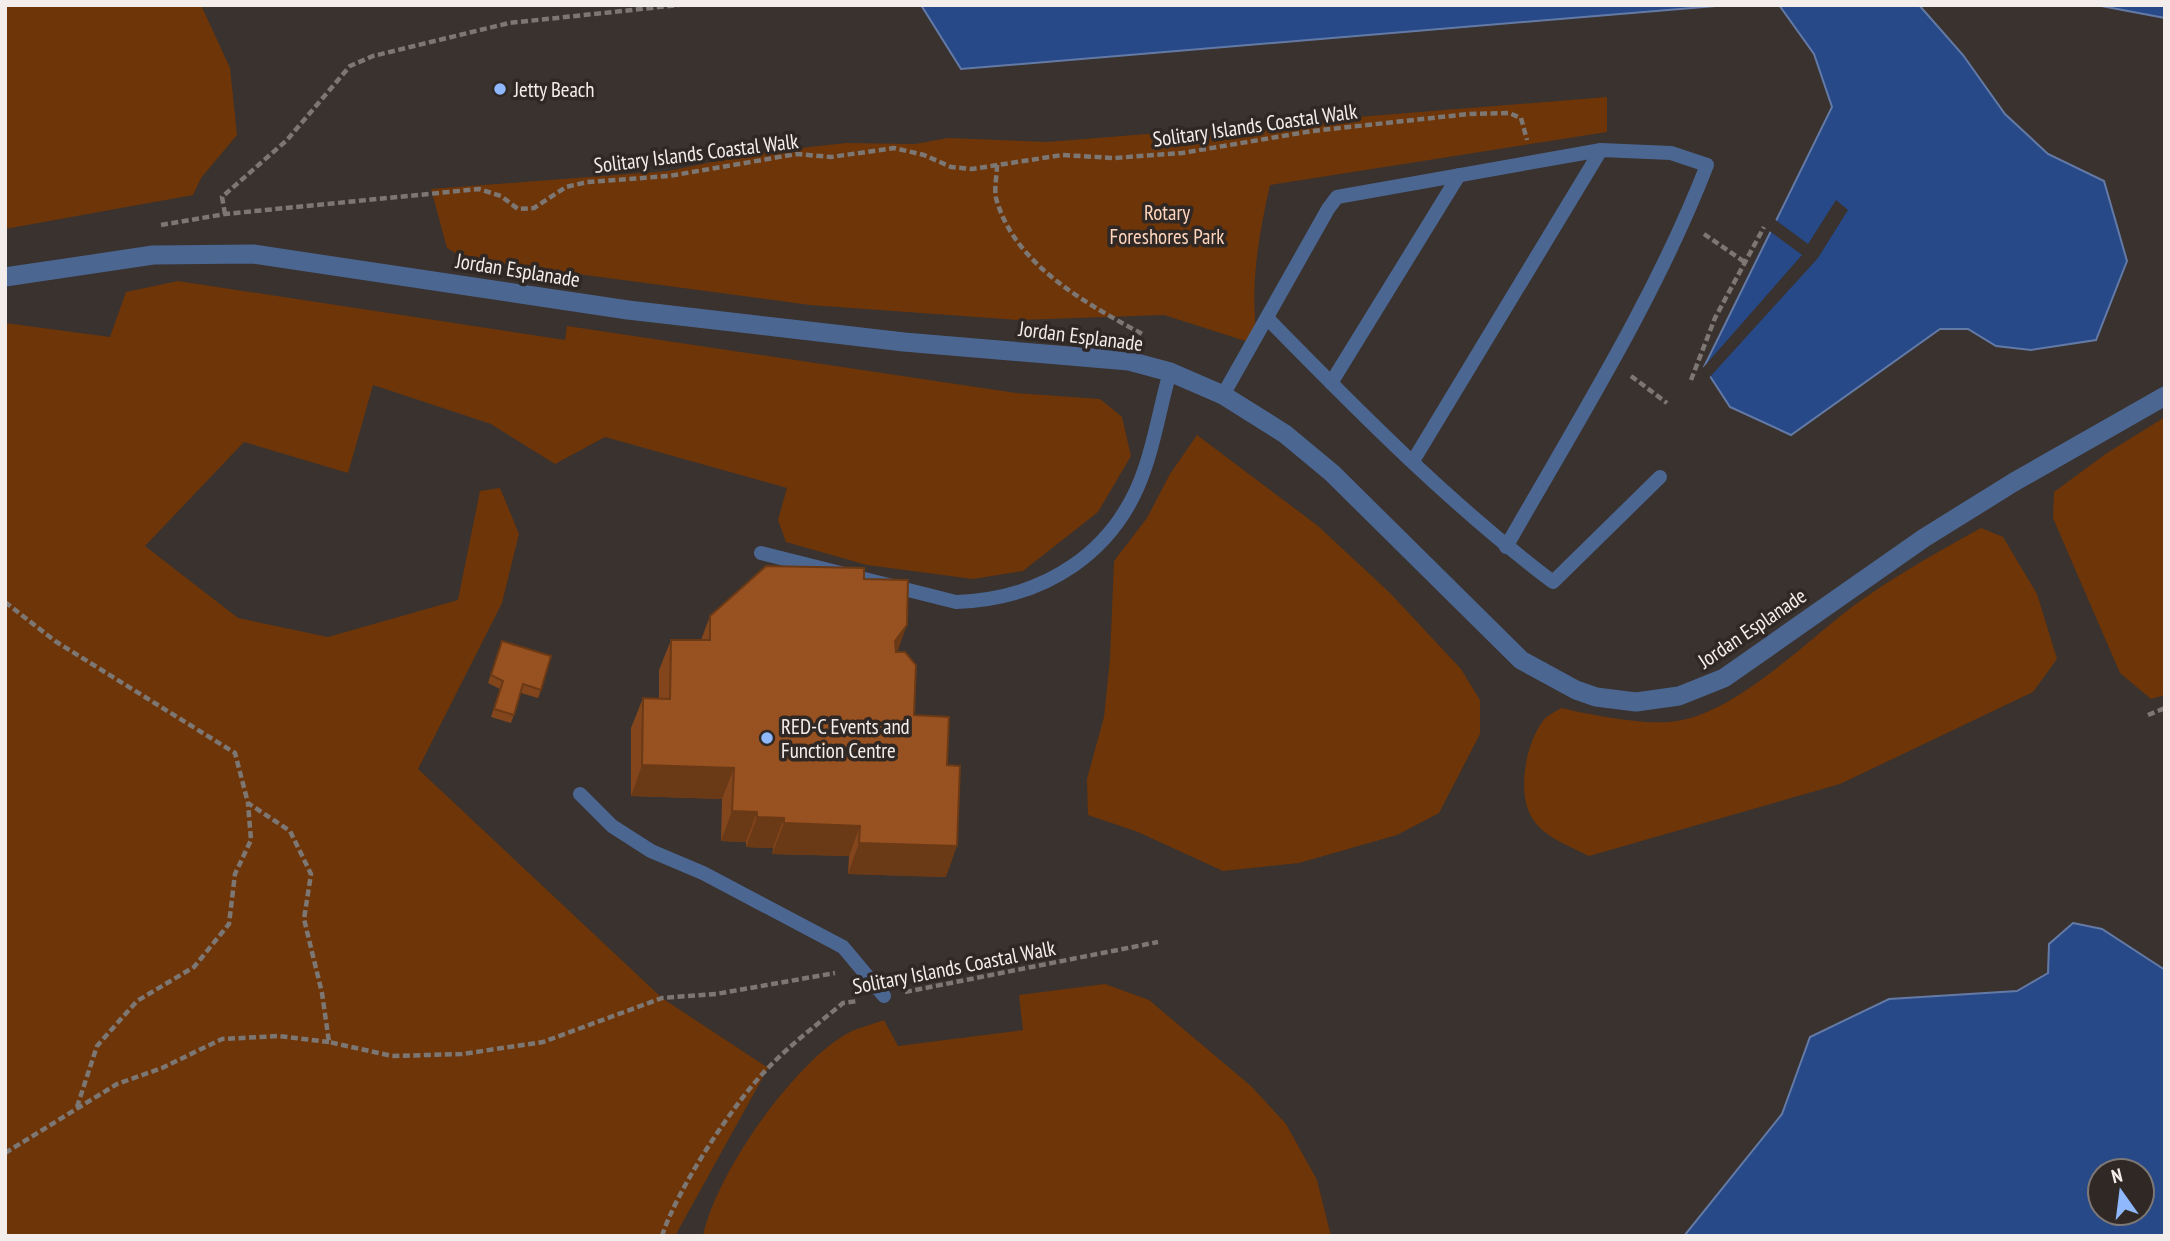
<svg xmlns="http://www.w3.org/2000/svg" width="2170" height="1241" viewBox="0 0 2170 1241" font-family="'PT Sans Narrow',sans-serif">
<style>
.green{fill:#6e3509}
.water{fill:#274988;stroke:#647aa6;stroke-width:2;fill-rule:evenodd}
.pier{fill:#39322e}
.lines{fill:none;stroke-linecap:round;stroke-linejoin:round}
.path{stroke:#7d7773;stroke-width:4.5;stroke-dasharray:7 3.5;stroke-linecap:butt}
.service{stroke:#4c6692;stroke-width:14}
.minor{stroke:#4c6692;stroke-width:19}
.wall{fill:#83461c}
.shaded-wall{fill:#6a3916}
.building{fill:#985120;stroke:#6a3916;stroke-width:2}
.poi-dot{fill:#90b8fd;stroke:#2f2825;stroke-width:2.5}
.labels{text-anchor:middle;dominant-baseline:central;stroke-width:7;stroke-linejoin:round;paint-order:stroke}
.poi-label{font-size:21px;fill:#f3eeec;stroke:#2f2825;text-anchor:start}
.street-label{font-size:21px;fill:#f3eeec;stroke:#2f2825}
.park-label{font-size:21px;fill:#ffd5bd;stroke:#2f2825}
</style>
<rect width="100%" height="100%" fill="#39322e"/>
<g class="green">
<polygon points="5,5 201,5 230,68 237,135 201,178 193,195 5,229"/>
<path d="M1607,97V132L1270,185C1258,238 1249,290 1258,345L1164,315L1019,320L810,305L465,259L447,248L431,189L668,171L756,153L846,143L915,144L948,138L1047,142Z"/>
<polygon points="178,281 565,340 567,326 1016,393 1100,399 1122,417 1131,456 1098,512 1023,571 973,579 867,565 786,542 778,520 787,488 605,437 555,464 491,424 373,385 348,473 244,442 145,546 238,618 328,637 458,600 480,491 500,488 519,534 502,603 418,769 662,998 768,1068 675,1236 5,1236 5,323 110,337 126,292"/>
<polygon points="2165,417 2165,695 2151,699 2120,673 2053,518 2054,492 2107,453"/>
<polygon points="1197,435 1318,526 1390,593 1461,669 1480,700 1480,734 1439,813 1397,835 1299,863 1223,871 1138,832 1088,815 1087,779 1104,717 1110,659 1114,561 1147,518 1170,474"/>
<path d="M1981,528L2003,537L2037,594L2057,659L2033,692L1840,784L1589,856C1570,846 1542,837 1531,816C1517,791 1526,743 1543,721C1546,716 1555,712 1561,708C1592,715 1646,726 1677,721C1741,711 1810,636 1863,599C1900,573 1941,550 1981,528Z"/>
<path d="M1105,984L1149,1000L1251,1086L1286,1124L1317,1180L1331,1236H703C716,1174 790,1069 843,1036C855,1028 871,1025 884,1020L898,1046L1023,1030L1019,995Z"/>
</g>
<g class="water">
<polygon points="921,5 1728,5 961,69"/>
<polygon points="1779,5 1919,5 1963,55 2005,114 2048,154 2104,181 2127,261 2096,340 2031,350 1996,346 1968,329 1940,329 1791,435 1730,407 1704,367 1832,107 1814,54"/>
<polygon points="2096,5 2165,5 2165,18"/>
<path d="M2073,923L2102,929L2165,970V1236H1684L1782,1114L1810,1037L1889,999L2017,991L2048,973L2049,944ZM2100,1171H2142V1213H2100Z"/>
</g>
<polygon class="pier" points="1836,200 1848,210 1818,258 1708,379 1701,370 1802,255 1768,230 1773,218 1808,244"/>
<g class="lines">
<g class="path">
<path d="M997,165C997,175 994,188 996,198C1014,265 1087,304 1144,335"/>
<polyline points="225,214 222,197 287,140 350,66 373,56 509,23 679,5"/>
<polyline points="161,225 225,214 479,189 501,196 518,209 534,208 566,187 587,182 669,176 797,154 831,157 894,148 924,155 951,167 972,169 1062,155 1114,158 1182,153 1312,131 1469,114 1509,113 1521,118 1527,140"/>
<polyline points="1704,234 1746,263"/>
<polyline points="1631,376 1667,403"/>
<polyline points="1691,380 1715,318 1764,227"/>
<polyline points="5,602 55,641 235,753 248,803 290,831 311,874 304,919 322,993 329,1042 392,1056 462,1054 543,1042 662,998 716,994 835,973"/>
<polyline points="2148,715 2165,708"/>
<polyline points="905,992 1158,942"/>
<polyline points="77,1107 97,1046 137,1001 194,967 229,924 235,874 251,840 248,804"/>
<polyline points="5,1153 117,1084 162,1068 222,1039 279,1036 329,1042"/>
<path d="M662,1236C677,1189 734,1102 769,1067C791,1044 818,1024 843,1003L858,1001"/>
</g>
<g class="service">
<path d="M1268,319C1358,411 1451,505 1553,582L1660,477"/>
<polyline points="1331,383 1459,175"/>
<path d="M1223,395L1328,209L1337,197L1601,150L1671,153L1707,165C1655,299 1577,422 1506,547"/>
<polyline points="1413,461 1601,150"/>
<path d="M761,553L956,602C1044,599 1118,553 1146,465C1156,435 1161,403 1170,372"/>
<polyline points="580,794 612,826 651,851 703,873 843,947 884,996"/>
</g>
<polyline class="minor" points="5,277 153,255 253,254 628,310 904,342 1129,361 1170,372 1223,395 1285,434 1332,473 1521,660 1576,690 1596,697 1636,702 1679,696 1724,678 1924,538 2014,482 2165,396"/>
</g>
<g class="wall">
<polygon points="864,579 897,652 914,715 947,765 946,877 848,874 849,856 772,854 773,848 746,847 746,842 721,841 722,799 631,796 631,728 643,698 659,698 659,670 671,640 701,640 710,616"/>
<polygon points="502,641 541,690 538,698 521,693 511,723 491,717 500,689 488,683"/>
</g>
<g class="shaded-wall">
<polygon points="907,625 896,656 895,641"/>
<polygon points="642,765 734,768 722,799 631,796"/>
<polygon points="732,811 757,812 746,842 721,841"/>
<polygon points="757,817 784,818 773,848 746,847"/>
<polygon points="784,823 860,826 849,856 772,854"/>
<polygon points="859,843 957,846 946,877 848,874"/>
</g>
<g class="building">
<polygon points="766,566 864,568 864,579 908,580 907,625 895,641 896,652 905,652 916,665 914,715 949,717 947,765 960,766 957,846 859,843 860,826 784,823 784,818 757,817 757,812 732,811 734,768 642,765 643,698 670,699 671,640 710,640 710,616"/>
<polygon points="502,641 551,656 541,690 523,684 514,715 494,709 503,681 491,675"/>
</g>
<g class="poi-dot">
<circle cx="500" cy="89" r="7"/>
<circle cx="767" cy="738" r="7"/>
</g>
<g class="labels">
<g class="poi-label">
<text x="514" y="89">Jetty Beach</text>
<text x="781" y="726">RED-C Events and<tspan x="781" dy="24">Function Centre</tspan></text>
</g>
<g class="street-label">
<text transform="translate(1255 125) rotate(-8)">Solitary Islands Coastal Walk</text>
<text transform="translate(696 153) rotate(-7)">Solitary Islands Coastal Walk</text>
<text transform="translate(518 270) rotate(9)">Jordan Esplanade</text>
<text transform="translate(1081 336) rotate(7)">Jordan Esplanade</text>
<text transform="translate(1752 628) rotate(-34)">Jordan Esplanade</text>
<text transform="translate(954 967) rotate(-11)">Solitary Islands Coastal Walk</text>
</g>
<g class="park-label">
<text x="1167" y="212">Rotary<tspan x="1167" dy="24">Foreshores Park</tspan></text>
</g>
</g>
<rect width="2170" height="1241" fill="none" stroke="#f3eeec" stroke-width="14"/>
<g transform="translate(2121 1192) rotate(346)"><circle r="33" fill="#2f2825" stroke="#7d7775" stroke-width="2"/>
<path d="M0-5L12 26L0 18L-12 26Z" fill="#90b8fd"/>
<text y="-10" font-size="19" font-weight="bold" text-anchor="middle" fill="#f3eeec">N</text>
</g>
</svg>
